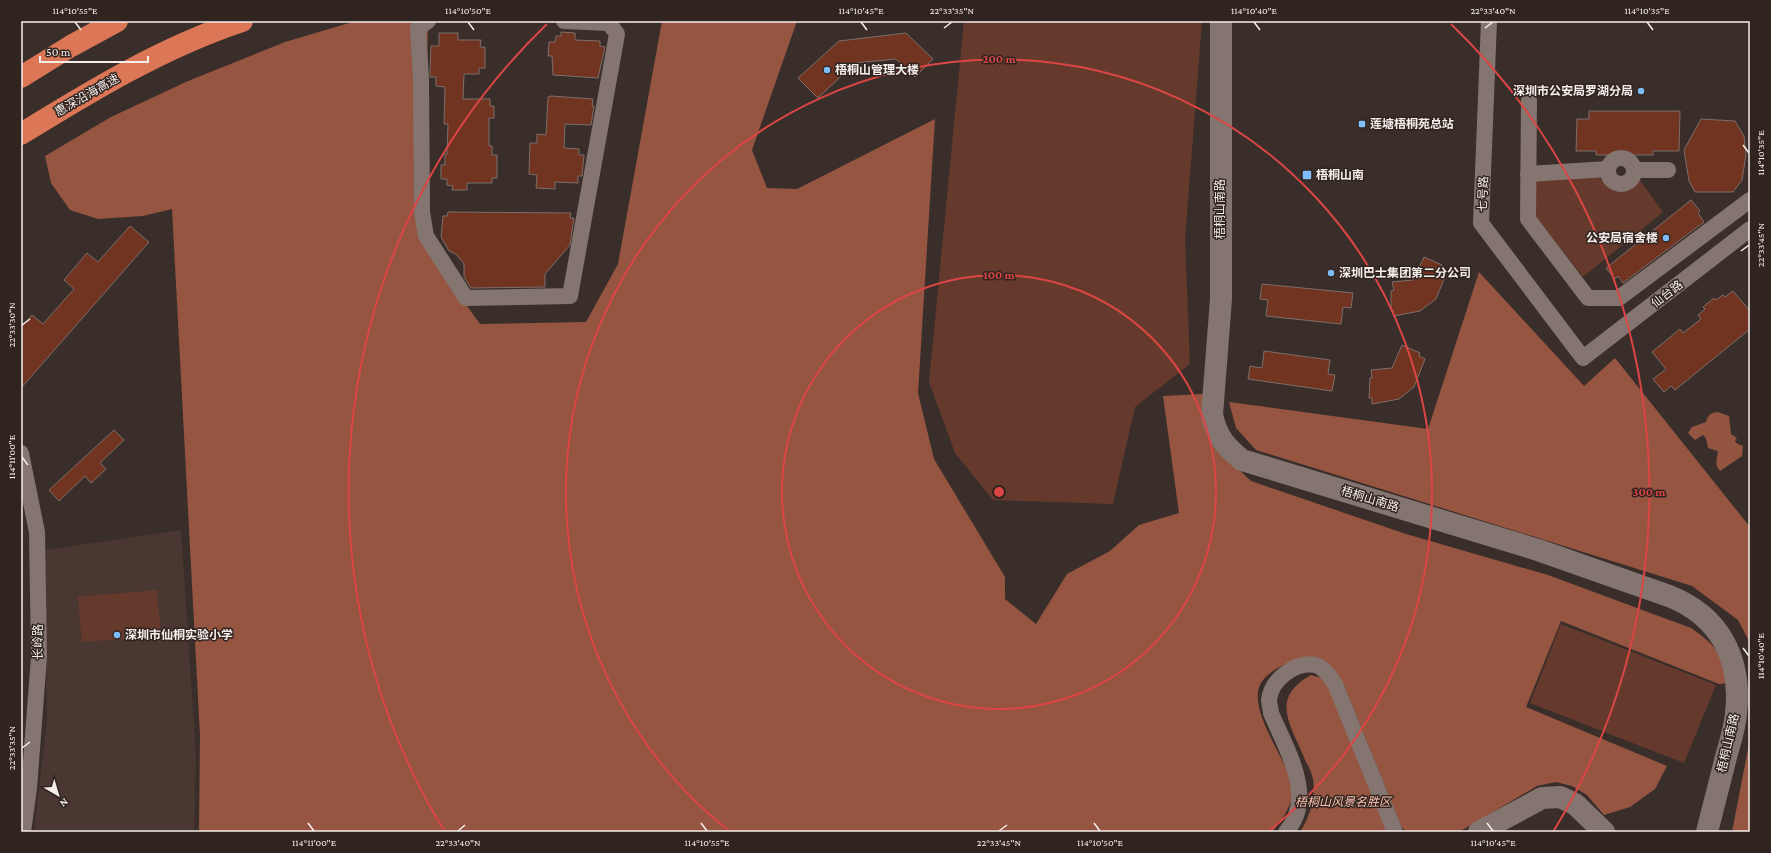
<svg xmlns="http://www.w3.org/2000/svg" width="1771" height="853" viewBox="0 0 1771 853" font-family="'Crimson Pro','Noto Sans SC',serif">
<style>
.built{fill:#4a3731}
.green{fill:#653a2d}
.forest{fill:#955541}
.water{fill:#945540}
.building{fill:#703421;stroke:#7d6e6a}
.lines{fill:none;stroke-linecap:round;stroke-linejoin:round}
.street{stroke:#847570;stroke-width:16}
.secondary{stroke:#847570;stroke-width:22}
.highway{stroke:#db7656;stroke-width:22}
.ticks{fill:none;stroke:#f6eeeb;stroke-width:1.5}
.ring{fill:none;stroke:#db4645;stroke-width:2}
.poi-dot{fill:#7fbdf9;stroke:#302420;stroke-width:1.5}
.labels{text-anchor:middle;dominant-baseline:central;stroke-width:3;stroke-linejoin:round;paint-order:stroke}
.poi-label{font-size:12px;font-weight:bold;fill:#f6eeeb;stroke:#302420;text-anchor:start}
.street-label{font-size:12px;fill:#f6eeeb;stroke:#302420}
.park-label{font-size:12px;font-style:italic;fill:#fdc2af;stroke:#302420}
.centre{fill:#db4645;stroke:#302420;stroke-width:2}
.ring-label{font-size:12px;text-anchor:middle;font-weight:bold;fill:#db4645;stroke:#302420;stroke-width:3;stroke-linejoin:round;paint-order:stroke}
.neatline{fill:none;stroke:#f6eeeb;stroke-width:1.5}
.ticks-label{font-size:10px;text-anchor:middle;fill:#f6eeeb}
</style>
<rect width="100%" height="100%" fill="#3a2e2a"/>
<polygon class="built" points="181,530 196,756 194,832 34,832 47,720 45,550"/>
<g class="green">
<polygon points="964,21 1202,21 1185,239 1190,364 1135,407 1113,504 993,500 955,453 929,382"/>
<polygon points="1539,177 1599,177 1607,186 1616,191 1634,185 1639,179 1663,212 1583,277 1536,217 1532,182"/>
<polygon points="157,590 161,636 82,642 78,597"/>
<polygon points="1561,624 1716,685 1684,763 1530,703"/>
</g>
<g class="forest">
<path d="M356,21H428L423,244L480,324L586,322L618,264L662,21H797L752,150L767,188L797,189L935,119L918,393L934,459L1005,577V599L1036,624L1067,574L1110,551L1139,525L1179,513L1163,396L1202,394L1218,405L1232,463L1251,481L1406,534L1548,575L1691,628C1717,646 1721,653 1731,683L1719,684L1561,621L1526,707L1667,766L1655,789L1630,807L1604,815L1587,795L1572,786L1556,782L1537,786L1459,832H1406L1401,826L1344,685L1299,658C1286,664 1269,670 1261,683C1249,703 1273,741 1282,760C1285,767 1291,775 1292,782C1296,801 1283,819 1272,832H199L200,735L172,209L143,216L98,219L70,210L51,183L45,156L111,117L188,81L285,42Z"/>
<polygon points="1479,272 1584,386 1615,358 1750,527 1750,643 1738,620 1692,586 1256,450 1236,428 1229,402 1428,429"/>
<path d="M1311,675L1322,678L1329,685L1388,832H1300C1310,817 1316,797 1313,779C1312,774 1309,767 1306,762C1292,726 1268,699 1311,675Z"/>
<polygon points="1750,739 1750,832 1732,832"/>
</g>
<path class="water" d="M1718,412L1729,416L1731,434L1737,438L1735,440L1736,443L1743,446L1742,456L1720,471C1714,464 1717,459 1718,451L1708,448L1706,438L1703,435L1695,440L1688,433L1692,427L1706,422C1708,415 1710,413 1718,412Z"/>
<g class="building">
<polygon points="561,32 575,33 575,40 600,41 600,46 605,47 598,78 553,75 552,56 548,56 549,42 555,42 556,36 561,36"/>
<polygon points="439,33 458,33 458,40 481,40 480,47 485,47 485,68 479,68 479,74 464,74 463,99 490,99 490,106 494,106 494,118 489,118 489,146 492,146 492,155 497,155 497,178 492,178 492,183 467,183 467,190 452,190 453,186 447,185 447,179 441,179 441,165 445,165 445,154 447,154 448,124 444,124 445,87 436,86 436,77 430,77 430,69 431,46 439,46"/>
<polygon points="906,33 933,59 915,77 896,59 855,63 818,98 798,78 839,41"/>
<polygon points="551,96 593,99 592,106 594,106 591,125 565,124 564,148 579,149 579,155 584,155 582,176 578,176 578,183 555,182 555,189 536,188 537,175 529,174 530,143 537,143 537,134 546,135 548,97"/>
<polygon points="1589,111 1680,111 1679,151 1653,151 1653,155 1596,155 1596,151 1576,151 1577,119 1589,119"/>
<polygon points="1701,119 1735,121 1744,136 1746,155 1742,180 1733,192 1695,192 1689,181 1684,150"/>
<polygon points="1691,200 1700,211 1698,213 1704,222 1623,283 1618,276 1615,279 1606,268"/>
<polygon points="448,212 571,213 570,218 574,218 570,245 545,274 545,287 471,288 464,277 464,264 456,254 449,251 441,237 443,216 447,216"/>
<polygon points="130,226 149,242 21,388 21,328 32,315 43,324 74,289 64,280 87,253 98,262"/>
<polygon points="1424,257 1442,265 1441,269 1447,272 1436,299 1420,311 1394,316 1393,310 1391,311 1391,291 1394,290 1392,282 1413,280"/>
<polygon points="1262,284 1353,293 1351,308 1343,307 1341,324 1266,316 1268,300 1260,299"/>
<polygon points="1733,291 1750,311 1750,329 1675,390 1671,386 1664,392 1653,379 1666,369 1652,352 1680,329 1683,333 1701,319 1698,315 1705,309 1703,307 1714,298 1716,300 1723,295 1725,297"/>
<polygon points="1402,345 1420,353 1419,356 1425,359 1414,387 1399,399 1372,404 1372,398 1369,398 1370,378 1372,378 1371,370 1392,368"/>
<polygon points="1264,351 1330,360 1328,374 1335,375 1332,391 1248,379 1250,366 1262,368"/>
<polygon points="114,430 124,440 100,463 106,469 91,483 85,476 59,501 49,490"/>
</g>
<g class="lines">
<g class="street">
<polyline points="428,21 418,28 421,80 422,212 426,236 466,298 570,296 617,34 609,23 564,21"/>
<polyline points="1489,21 1481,223 1583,358 1750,229"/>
<polyline points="1529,100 1528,219 1588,298 1619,298 1750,200"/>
<circle cx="1621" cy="171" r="13"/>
<polyline points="1634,170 1668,170"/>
<polyline points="1528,174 1608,169"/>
<polyline points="21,453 37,532 39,657 29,788 23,832"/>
<path d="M1286,832C1317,797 1286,749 1271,713C1271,709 1269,704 1269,700C1271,680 1295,661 1315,665C1324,667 1330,677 1335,684L1395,832"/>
</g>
<g class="secondary">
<path d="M1221,21V299L1212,415C1217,437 1225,446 1242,460L1538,550L1669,596C1720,616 1742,659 1736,713C1735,729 1729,745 1725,761C1719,784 1713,808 1707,832"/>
<polyline points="1479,832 1542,798 1560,797 1575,804 1604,832"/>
</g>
<g class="highway">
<polyline points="21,77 71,46 117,21"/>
<path d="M21,134C91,91 163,47 242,21"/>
</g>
</g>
<path class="ticks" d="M75,22L81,30M468,22L474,30M861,22L867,30M1254,22L1260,30M1647,22L1653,30M944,28L952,22M1485,28L1493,22M1743,145L1749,153M1741,251L1749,245M22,325L30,319M22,457L28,465M1743,648L1749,656M22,748L30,742M308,823L314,831M701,823L707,831M1094,823L1100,831M1487,823L1493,831M458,831L465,825M999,831L1007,825"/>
<g class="ring">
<circle cx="999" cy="492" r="217"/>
<path d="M729 831A433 433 0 1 1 1269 831"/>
<path d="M445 832A650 650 0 0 1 547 24M1451 24A650 650 0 0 1 1553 832"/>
</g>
<g class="poi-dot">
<circle cx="827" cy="70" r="4"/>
<circle cx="1641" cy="91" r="4"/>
<rect x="1358" y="120" width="8" height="8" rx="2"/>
<rect x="1302" y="170" width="10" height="10" rx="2"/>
<circle cx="1666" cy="238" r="4"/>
<circle cx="1331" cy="273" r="4"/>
<circle cx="117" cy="635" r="4"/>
</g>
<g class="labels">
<g class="poi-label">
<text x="835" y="70">梧桐山管理大楼</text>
<text x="1633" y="91" text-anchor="end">深圳市公安局罗湖分局</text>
<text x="1370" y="124">莲塘梧桐苑总站</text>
<text x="1316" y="175">梧桐山南</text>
<text x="1658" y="238" text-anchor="end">公安局宿舍楼</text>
<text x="1339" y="273">深圳巴士集团第二分公司</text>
<text x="125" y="635">深圳市仙桐实验小学</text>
</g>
<g class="street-label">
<text transform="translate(87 95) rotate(-30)">惠深沿海高速</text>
<text transform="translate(1483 194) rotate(-88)">七号路</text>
<text transform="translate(1220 209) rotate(-90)">梧桐山南路</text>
<text transform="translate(1667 294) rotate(-38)">仙台路</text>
<text transform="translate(1370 499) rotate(17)">梧桐山南路</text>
<text transform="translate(38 642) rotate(-90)">长岭路</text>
<text transform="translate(1728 743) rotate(-77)">梧桐山南路</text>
</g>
<g class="park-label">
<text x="1343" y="802">梧桐山风景名胜区</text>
</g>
</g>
<circle cx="999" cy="492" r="6" class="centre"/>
<g class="ring-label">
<text x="999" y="63">200 m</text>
<text x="999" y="279">100 m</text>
<text x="1649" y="496">300 m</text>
</g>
<rect width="1771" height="853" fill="none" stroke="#302420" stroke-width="44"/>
<g transform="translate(58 795) rotate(142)" stroke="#302420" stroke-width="3" paint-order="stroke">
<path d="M0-3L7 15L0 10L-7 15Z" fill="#f6eeeb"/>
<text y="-6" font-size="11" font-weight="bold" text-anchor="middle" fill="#f6eeeb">N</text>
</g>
<path d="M40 56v6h108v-6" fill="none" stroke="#f6eeeb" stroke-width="2"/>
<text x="46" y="56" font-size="12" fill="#f6eeeb" stroke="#302420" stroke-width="3" paint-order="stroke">50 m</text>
<rect x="22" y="22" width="1727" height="809" class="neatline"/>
<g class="ticks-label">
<text x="75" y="14">114°10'55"E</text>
<text x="468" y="14">114°10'50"E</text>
<text x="861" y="14">114°10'45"E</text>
<text x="952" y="14">22°33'35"N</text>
<text x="1254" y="14">114°10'40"E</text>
<text x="1493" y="14">22°33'40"N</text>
<text x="1647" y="14">114°10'35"E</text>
<text transform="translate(1760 153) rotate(-90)" y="4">114°10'35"E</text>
<text transform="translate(1760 245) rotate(-90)" y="4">22°33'45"N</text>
<text transform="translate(11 325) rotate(-90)" y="4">22°33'30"N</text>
<text transform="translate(11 457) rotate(-90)" y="4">114°11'00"E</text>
<text transform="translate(1760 656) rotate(-90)" y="4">114°10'40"E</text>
<text transform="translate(11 748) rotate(-90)" y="4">22°33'35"N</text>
<text x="314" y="846">114°11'00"E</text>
<text x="458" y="846">22°33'40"N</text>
<text x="707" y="846">114°10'55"E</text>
<text x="999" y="846">22°33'45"N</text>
<text x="1100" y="846">114°10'50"E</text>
<text x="1493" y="846">114°10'45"E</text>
</g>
</svg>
